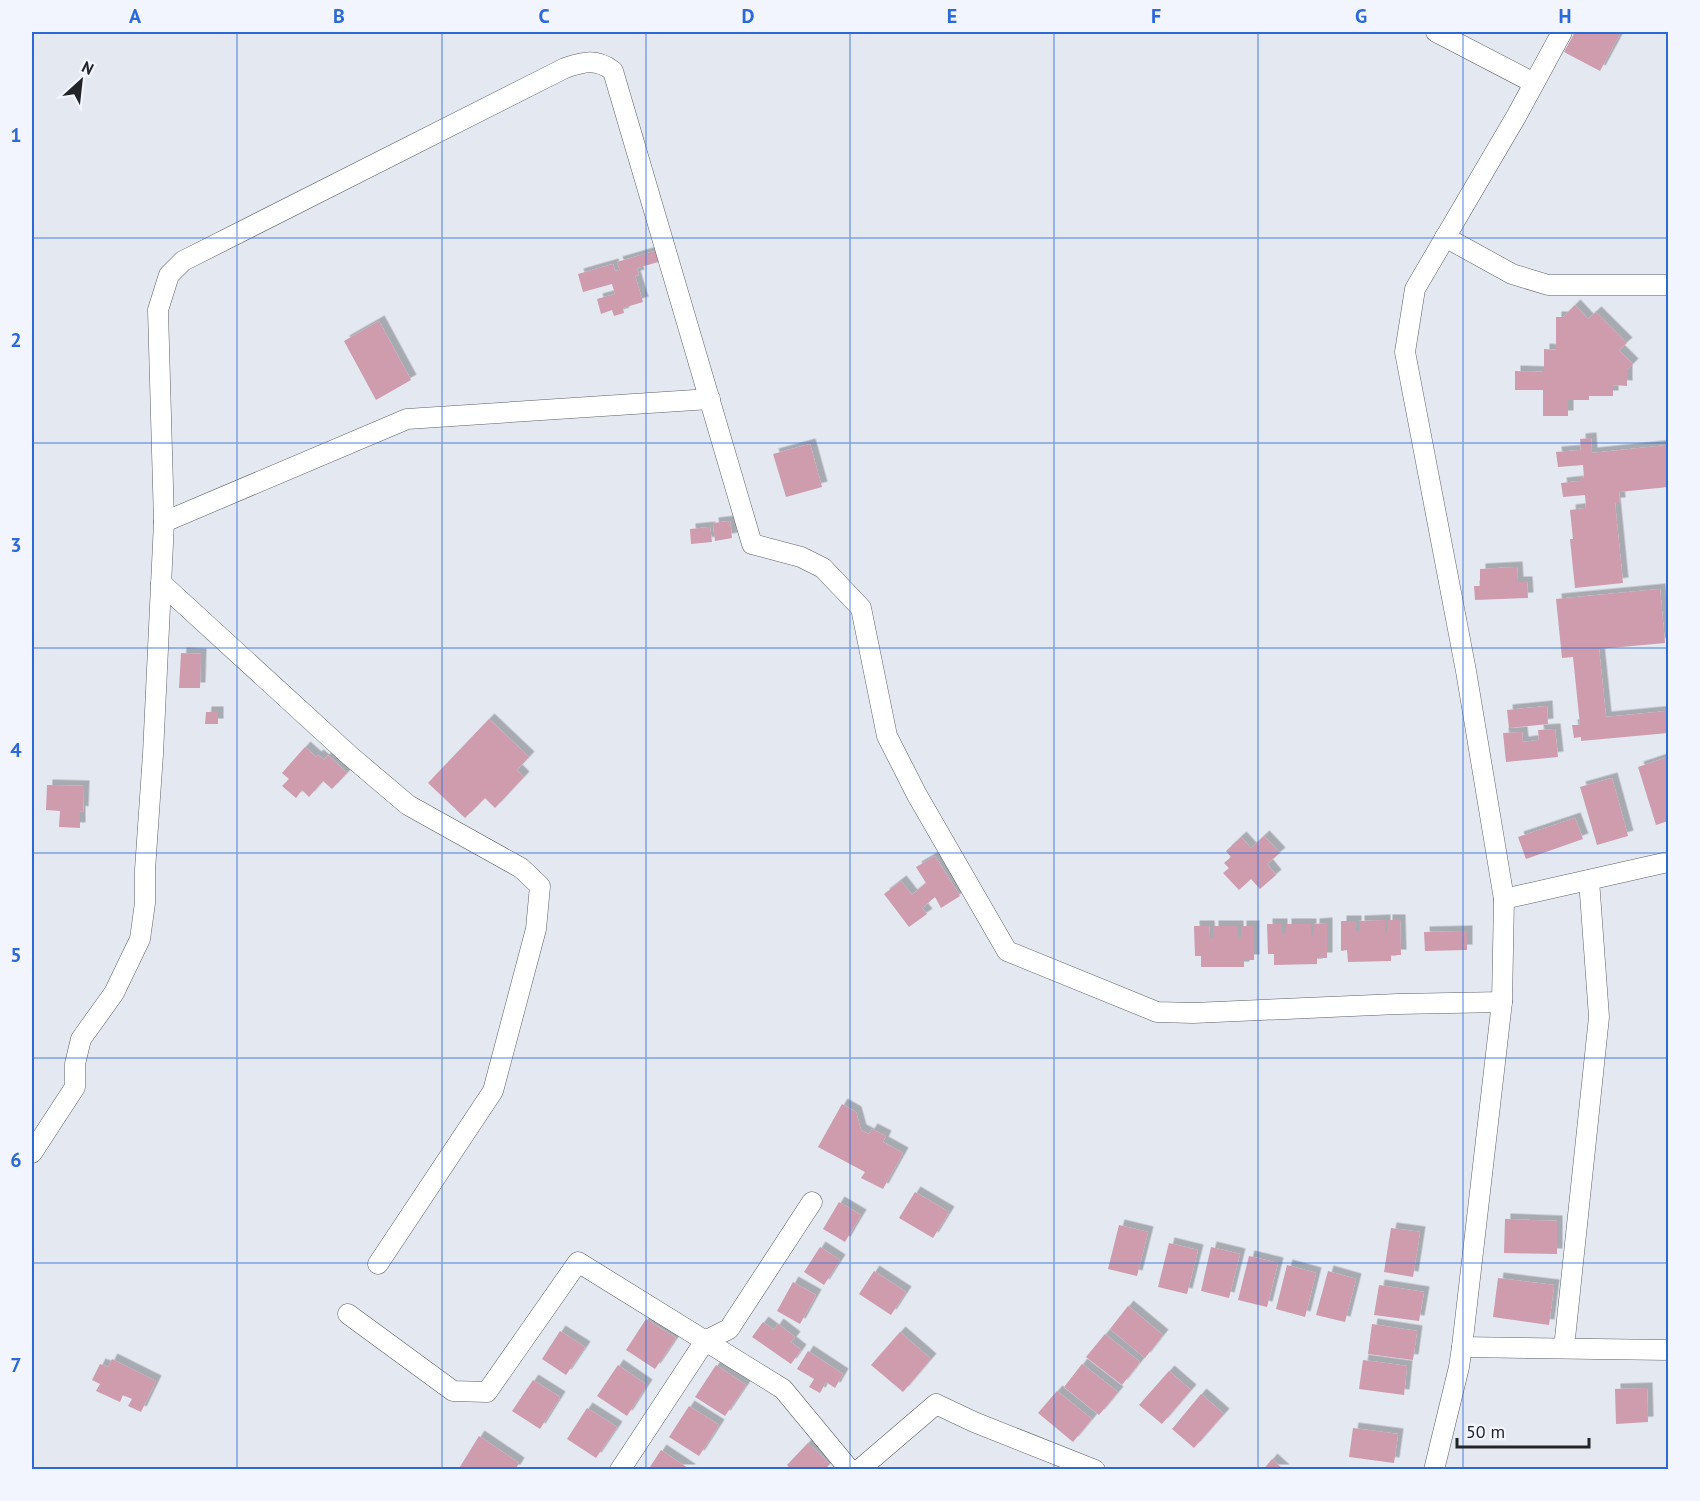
<svg xmlns="http://www.w3.org/2000/svg" width="1700" height="1501" viewBox="0 0 1700 1501" font-family="'PT Sans',sans-serif">
<style>
.building{fill:#ce9cad;filter:url(#shadow)}
.lines{fill:none;stroke-linecap:round;stroke-linejoin:round}
.minor-casing{stroke:#5d6068;stroke-width:21}
.minor{stroke:#fff;stroke-width:20}
.grid{fill:none;stroke:#2a69d6;stroke-width:1.5;stroke-opacity:0.55}
.neatline{fill:none;stroke:#2a69d6;stroke-width:2}
.grid-label{font-size:20px;text-anchor:middle;font-weight:bold;fill:#2a69d6}
</style>
<defs>
<filter id="shadow"><feDropShadow dx="5.5" dy="-5.5" stdDeviation="0" flood-color="#0004"/></filter>
</defs>
<rect width="100%" height="100%" fill="#e4e8f1"/>
<g class="building">
<polygon points="1575,32 1621,32 1600,71 1564,52"/>
<polygon points="658,250 662,261 637,268 639,275 635,276 643,302 623,308 624,313 614,316 612,310 601,314 597,299 615,294 612,284 583,292 578,274 613,264 615,271 620,270 617,262"/>
<polygon points="1575,305 1588,319 1596,312 1627,343 1619,350 1633,364 1627,370 1627,386 1613,385 1613,396 1589,396 1589,400 1568,400 1568,416 1543,416 1543,390 1515,390 1515,371 1544,372 1544,349 1556,350 1556,317 1563,317"/>
<polygon points="379,321 411,380 376,400 344,341"/>
<polygon points="1591,438 1592,453 1668,445 1668,487 1619,492 1620,503 1615,503 1623,583 1575,588 1570,539 1573,539 1570,510 1586,508 1585,495 1563,497 1561,483 1580,481 1580,478 1584,478 1583,465 1558,467 1556,452 1581,450 1580,439"/>
<polygon points="810,444 822,487 786,497 773,454"/>
<polygon points="730,521 732,538 715,541 713,523"/>
<polygon points="710,527 712,542 691,544 690,529"/>
<polygon points="1517,567 1518,582 1527,582 1528,598 1475,600 1474,586 1480,586 1480,569"/>
<polygon points="1660,589 1665,643 1599,649 1606,717 1668,711 1668,733 1581,741 1581,737 1574,738 1572,725 1580,725 1573,657 1562,658 1556,599"/>
<polygon points="181,653 201,654 200,688 179,688"/>
<polygon points="1547,706 1548,724 1509,728 1507,710"/>
<polygon points="206,712 218,712 218,724 205,724"/>
<polygon points="489,719 529,757 517,770 524,777 495,808 485,798 465,818 428,783"/>
<polygon points="1555,729 1558,757 1506,762 1503,733 1522,732 1523,742 1539,740 1538,730"/>
<polygon points="305,747 316,757 318,755 324,760 328,755 347,773 332,789 323,781 309,797 302,790 296,798 282,786 289,779 282,773"/>
<polygon points="1668,757 1668,821 1656,825 1638,767"/>
<polygon points="1612,778 1628,836 1597,845 1580,787"/>
<polygon points="47,785 84,786 83,812 80,811 80,828 59,827 60,811 46,810"/>
<polygon points="1575,818 1583,839 1526,859 1518,837"/>
<polygon points="1264,836 1280,853 1267,864 1276,875 1260,889 1251,879 1239,890 1223,873 1229,868 1224,863 1231,857 1226,851 1241,837 1251,848"/>
<polygon points="935,856 960,896 941,908 935,897 922,908 927,914 909,927 884,894 901,881 912,895 926,883 916,867"/>
<polygon points="1385,920 1385,932 1387,932 1387,920 1400,920 1401,955 1391,955 1391,961 1348,962 1347,950 1341,951 1341,921 1356,921 1356,931 1359,931 1359,921"/>
<polygon points="1327,923 1327,958 1317,958 1317,964 1274,965 1274,954 1268,954 1267,924 1282,924 1282,934 1286,934 1286,924 1311,924 1311,935 1314,935 1314,924"/>
<polygon points="1194,926 1209,926 1210,937 1213,937 1213,926 1238,926 1238,937 1241,937 1241,926 1254,926 1254,960 1244,960 1244,967 1201,967 1201,956 1195,956"/>
<polygon points="1467,931 1467,950 1425,951 1424,932"/>
<polygon points="842,1104 856,1112 861,1130 869,1134 872,1129 886,1136 883,1142 903,1153 883,1189 861,1178 865,1172 818,1147"/>
<polygon points="915,1192 949,1212 933,1238 899,1218"/>
<polygon points="839,1202 861,1215 845,1242 823,1229"/>
<polygon points="1505,1219 1557,1221 1557,1254 1504,1253"/>
<polygon points="1119,1225 1148,1232 1137,1276 1108,1269"/>
<polygon points="1391,1228 1420,1232 1413,1277 1384,1272"/>
<polygon points="1169,1243 1198,1250 1187,1294 1158,1287"/>
<polygon points="820,1247 840,1260 824,1285 804,1272"/>
<polygon points="1211,1247 1240,1254 1229,1298 1201,1291"/>
<polygon points="1249,1256 1278,1263 1267,1307 1238,1300"/>
<polygon points="1287,1265 1316,1273 1305,1317 1276,1309"/>
<polygon points="874,1271 906,1292 891,1315 859,1294"/>
<polygon points="1328,1271 1356,1279 1345,1322 1316,1315"/>
<polygon points="1498,1278 1554,1285 1549,1325 1493,1317"/>
<polygon points="793,1282 816,1295 800,1324 777,1311"/>
<polygon points="1379,1285 1424,1292 1419,1321 1374,1315"/>
<polygon points="1128,1306 1163,1335 1145,1358 1110,1329"/>
<polygon points="646,1319 676,1338 655,1369 626,1350"/>
<polygon points="763,1322 774,1330 778,1324 795,1337 791,1342 801,1350 791,1364 752,1337"/>
<polygon points="1372,1324 1417,1331 1413,1360 1368,1354"/>
<polygon points="560,1331 585,1347 566,1375 542,1359"/>
<polygon points="900,1332 931,1359 903,1392 871,1365"/>
<polygon points="1105,1334 1140,1362 1122,1385 1086,1357"/>
<polygon points="808,1351 843,1374 835,1388 826,1382 820,1393 809,1387 814,1379 797,1369"/>
<polygon points="112,1359 156,1381 141,1412 128,1406 132,1399 123,1395 120,1402 96,1391 100,1384 92,1380 100,1364 108,1367"/>
<polygon points="1363,1360 1407,1366 1404,1395 1359,1389"/>
<polygon points="1082,1364 1118,1392 1099,1415 1064,1387"/>
<polygon points="618,1365 647,1385 627,1416 597,1396"/>
<polygon points="716,1365 746,1385 725,1416 695,1397"/>
<polygon points="1169,1371 1191,1390 1162,1424 1139,1405"/>
<polygon points="533,1380 560,1397 540,1429 512,1411"/>
<polygon points="1647,1388 1648,1422 1616,1424 1615,1389"/>
<polygon points="1057,1391 1092,1419 1073,1442 1038,1413"/>
<polygon points="1201,1394 1224,1414 1194,1448 1172,1429"/>
<polygon points="689,1406 719,1425 699,1456 669,1437"/>
<polygon points="587,1408 617,1427 596,1458 567,1439"/>
<polygon points="1353,1428 1398,1434 1394,1463 1349,1457"/>
<polygon points="479,1436 519,1463 515,1470 458,1470"/>
<polygon points="808,1443 830,1464 824,1470 792,1470 787,1465"/>
<polygon points="661,1450 691,1470 648,1470"/>
<polygon points="1272,1459 1284,1470 1263,1470"/>
</g>
<g class="lines">
<g class="minor-casing">
<g id="minor">
<polyline points="1436,32 1534,83"/>
<polyline points="1445,237 1512,274 1548,285 1668,285"/>
<polyline points="164,522 407,419 710,399"/>
<polyline points="161,583 349,755 408,805 521,868 540,886 536,929 493,1091 378,1264"/>
<polyline points="1504,899 1668,862"/>
<path d="M32,1153L75,1087V1064L81,1039L114,993L140,939L145,903V870L153,754L164,522L158,310L169,275L183,261L565,68C584,62 596,58 613,71L752,544L801,557L823,568L861,608L887,736L917,795L1007,951L1157,1012L1193,1013L1398,1004L1502,1002"/>
<polyline points="348,1314 453,1391 487,1392 578,1262 783,1389 850,1470"/>
<polyline points="1462,1347 1668,1350"/>
<polyline points="1564,1348 1599,1017 1589,880"/>
<polyline points="620,1470 705,1341 729,1329 812,1202"/>
<polyline points="859,1470 936,1404 974,1422 1095,1470"/>
<polyline points="1434,1470 1459,1367 1462,1347 1502,1002 1504,899 1466,671 1405,352 1415,289 1517,115 1562,32"/>
</g>
</g>
<use href="#minor" class="minor"/>
</g>
<path class="grid" d="M237,32V1470M442,32V1470M646,32V1470M850,32V1470M1054,32V1470M1258,32V1470M1463,32V1470M32,238H1668M32,443H1668M32,648H1668M32,853H1668M32,1058H1668M32,1263H1668"/>
<rect width="1700" height="1501" fill="none" stroke="#f2f5fe" stroke-width="66"/>
<g transform="translate(81 81) rotate(27)" stroke="#f2f5fe" stroke-width="4.5" paint-order="stroke">
<path d="M0-4.5L10 22L0 15L-10 22Z" fill="#222427"/>
<text y="-9" font-size="16" font-weight="bold" text-anchor="middle" fill="#222427">N</text>
</g>
<path d="M1457 1438v9h132v-9" fill="none" stroke="#222427" stroke-width="3"/>
<text x="1466" y="1438" font-size="18" fill="#222427" stroke="#f2f5fe" stroke-width="4.5" paint-order="stroke">50 m</text>
<rect x="33" y="33" width="1634" height="1435" class="neatline"/>
<g class="grid-label">
<text x="135" y="23">A</text>
<text x="339" y="23">B</text>
<text x="544" y="23">C</text>
<text x="748" y="23">D</text>
<text x="952" y="23">E</text>
<text x="1156" y="23">F</text>
<text x="1361" y="23">G</text>
<text x="1565" y="23">H</text>
<text x="16" y="142">1</text>
<text x="16" y="347">2</text>
<text x="16" y="552">3</text>
<text x="16" y="757">4</text>
<text x="16" y="962">5</text>
<text x="16" y="1167">6</text>
<text x="16" y="1372">7</text>
</g>
</svg>
